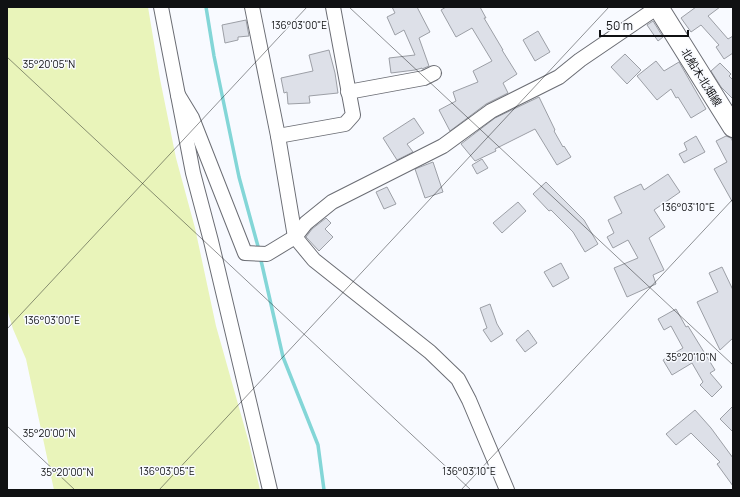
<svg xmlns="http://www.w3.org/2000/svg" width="740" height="497" viewBox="0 0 740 497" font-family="Manrope,'Noto Sans JP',sans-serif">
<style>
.green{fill:#e9f4ba}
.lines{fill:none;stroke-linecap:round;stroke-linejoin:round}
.stream{stroke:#83d6d7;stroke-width:3.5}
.building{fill:#dde0e8;stroke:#9c9fa6}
.minor-casing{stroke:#6b6d74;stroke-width:16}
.secondary-casing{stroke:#6b6d74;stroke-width:22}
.minor{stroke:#fff;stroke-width:14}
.secondary{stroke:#fff;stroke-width:20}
.ticks{fill:none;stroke:#101113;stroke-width:1;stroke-opacity:0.45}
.labels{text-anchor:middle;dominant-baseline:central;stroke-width:3;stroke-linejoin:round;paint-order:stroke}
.street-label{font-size:11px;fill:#101113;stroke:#f8faff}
.ticks-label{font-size:10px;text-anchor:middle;fill:#101113;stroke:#f8faff;stroke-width:3;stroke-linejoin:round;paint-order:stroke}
</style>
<rect width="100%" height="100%" fill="#f8faff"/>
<polygon class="green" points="7,7 148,7 160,79 176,158 195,228 216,326 249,443 260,490 54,490 26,359 13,329 7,309"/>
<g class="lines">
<g class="stream">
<polyline points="206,7 214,56 239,177 259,250"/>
<polyline points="260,256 283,357 318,445 324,490"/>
</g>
</g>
<g class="building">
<polygon points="392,7 417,7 430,32 419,38 429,66 422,69 422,68 415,70 391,73 389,58 415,55 404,30 395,35 387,17 395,13"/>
<polygon points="446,7 480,7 486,18 484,18 503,50 502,50 517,74 503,83 508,93 486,104 450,131 439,110 456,101 453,92 478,82 473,71 492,61 472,28 456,37 441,10"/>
<polygon points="696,7 720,7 708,16 728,39 733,36 733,53 724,59 716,47 719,45 701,25 691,32 681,18"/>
<polygon points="246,20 249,36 238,37 238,40 225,43 222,25"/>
<polygon points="653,21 663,37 658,41 647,25"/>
<polygon points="538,31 550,52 535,61 523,40"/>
<polygon points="329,50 335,73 338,93 309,96 310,103 288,104 287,92 284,93 281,78 313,71 309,55"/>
<polygon points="625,54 641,70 627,84 611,67"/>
<polygon points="656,61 664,71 679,62 706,109 691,118 678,97 676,98 671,89 657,100 637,76"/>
<polygon points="720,63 731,74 729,76 733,80 733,99 721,87 711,71"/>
<polygon points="539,97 555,130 554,131 563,147 564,146 571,157 557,165 535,129 495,149 496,151 475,161 461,144 495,118"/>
<polygon points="414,118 424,133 407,144 413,152 397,160 383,138"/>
<polygon points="696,136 705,152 684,163 679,154 687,150 684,143"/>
<polygon points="726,136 731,138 733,142 733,203 714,169 727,162 716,141"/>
<polygon points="482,159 488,168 477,174 472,165"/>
<polygon points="433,162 443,192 425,198 415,169"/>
<polygon points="668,174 680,192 654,210 665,227 649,238 664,270 653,275 656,284 627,297 614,268 638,258 628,240 613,248 607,237 614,233 608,220 622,213 614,197 641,184 644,190"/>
<polygon points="546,182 584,220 598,244 585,252 573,232 551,210 549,211 533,194"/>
<polygon points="387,187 396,204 384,209 376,192"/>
<polygon points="518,202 526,211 502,233 493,223"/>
<polygon points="326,218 331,223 325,229 333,237 319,251 306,237 312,229"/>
<polygon points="561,263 569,278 553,287 544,272"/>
<polygon points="722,267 733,290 733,338 720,350 697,302 718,292 709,273"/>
<polygon points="490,304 497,324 503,334 491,342 483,330 487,328 480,308"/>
<polygon points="676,309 686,327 688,326 715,370 710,373 722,387 712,397 700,385 703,382 692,363 672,375 663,360 683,348 671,326 664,330 658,319"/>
<polygon points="528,330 537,343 525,352 516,340"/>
<polygon points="733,406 733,432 720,419"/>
<polygon points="695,410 711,428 733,458 733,486 717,464 720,462 691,433 676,445 666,434"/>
</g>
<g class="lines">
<g class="minor-casing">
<g id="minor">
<polyline points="161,7 193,173 211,241 270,490"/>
<polyline points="252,7 278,136 295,237 314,260 430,352 458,379 469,400 507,490"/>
<polyline points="348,92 424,78 434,73"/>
<polyline points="178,95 192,118 245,253 267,254 295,237 306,223 332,202 443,146 491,111 559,77 580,60 658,7"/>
<polyline points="278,136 345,124 353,115 333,7"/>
</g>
</g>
<g class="secondary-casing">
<polyline id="secondary" points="658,7 733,127"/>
</g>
<use href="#minor" class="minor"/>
<use href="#secondary" class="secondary"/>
</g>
<path class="ticks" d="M349,7L733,365M7,57L471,490M7,329L307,7M7,426L75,490M159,490L609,7M461,490L733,199"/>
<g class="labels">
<g class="street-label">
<text transform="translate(702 77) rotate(58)">北船木北畑線</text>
</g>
</g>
<g class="ticks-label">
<text x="299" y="29">136°03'00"E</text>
<text x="49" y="68">35°20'05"N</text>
<text x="688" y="211">136°03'10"E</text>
<text x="52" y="324">136°03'00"E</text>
<text x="691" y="361">35°20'10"N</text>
<text x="49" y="437">35°20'00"N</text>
<text x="167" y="475">136°03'05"E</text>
<text x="469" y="475">136°03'10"E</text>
<text x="67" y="476">35°20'00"N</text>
</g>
<rect width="740" height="497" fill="none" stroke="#101113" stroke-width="16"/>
<path d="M600 30v6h88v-6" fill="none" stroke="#101113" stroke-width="2"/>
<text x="606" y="30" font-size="12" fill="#101113" stroke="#f8faff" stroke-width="3" paint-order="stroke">50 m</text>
</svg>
